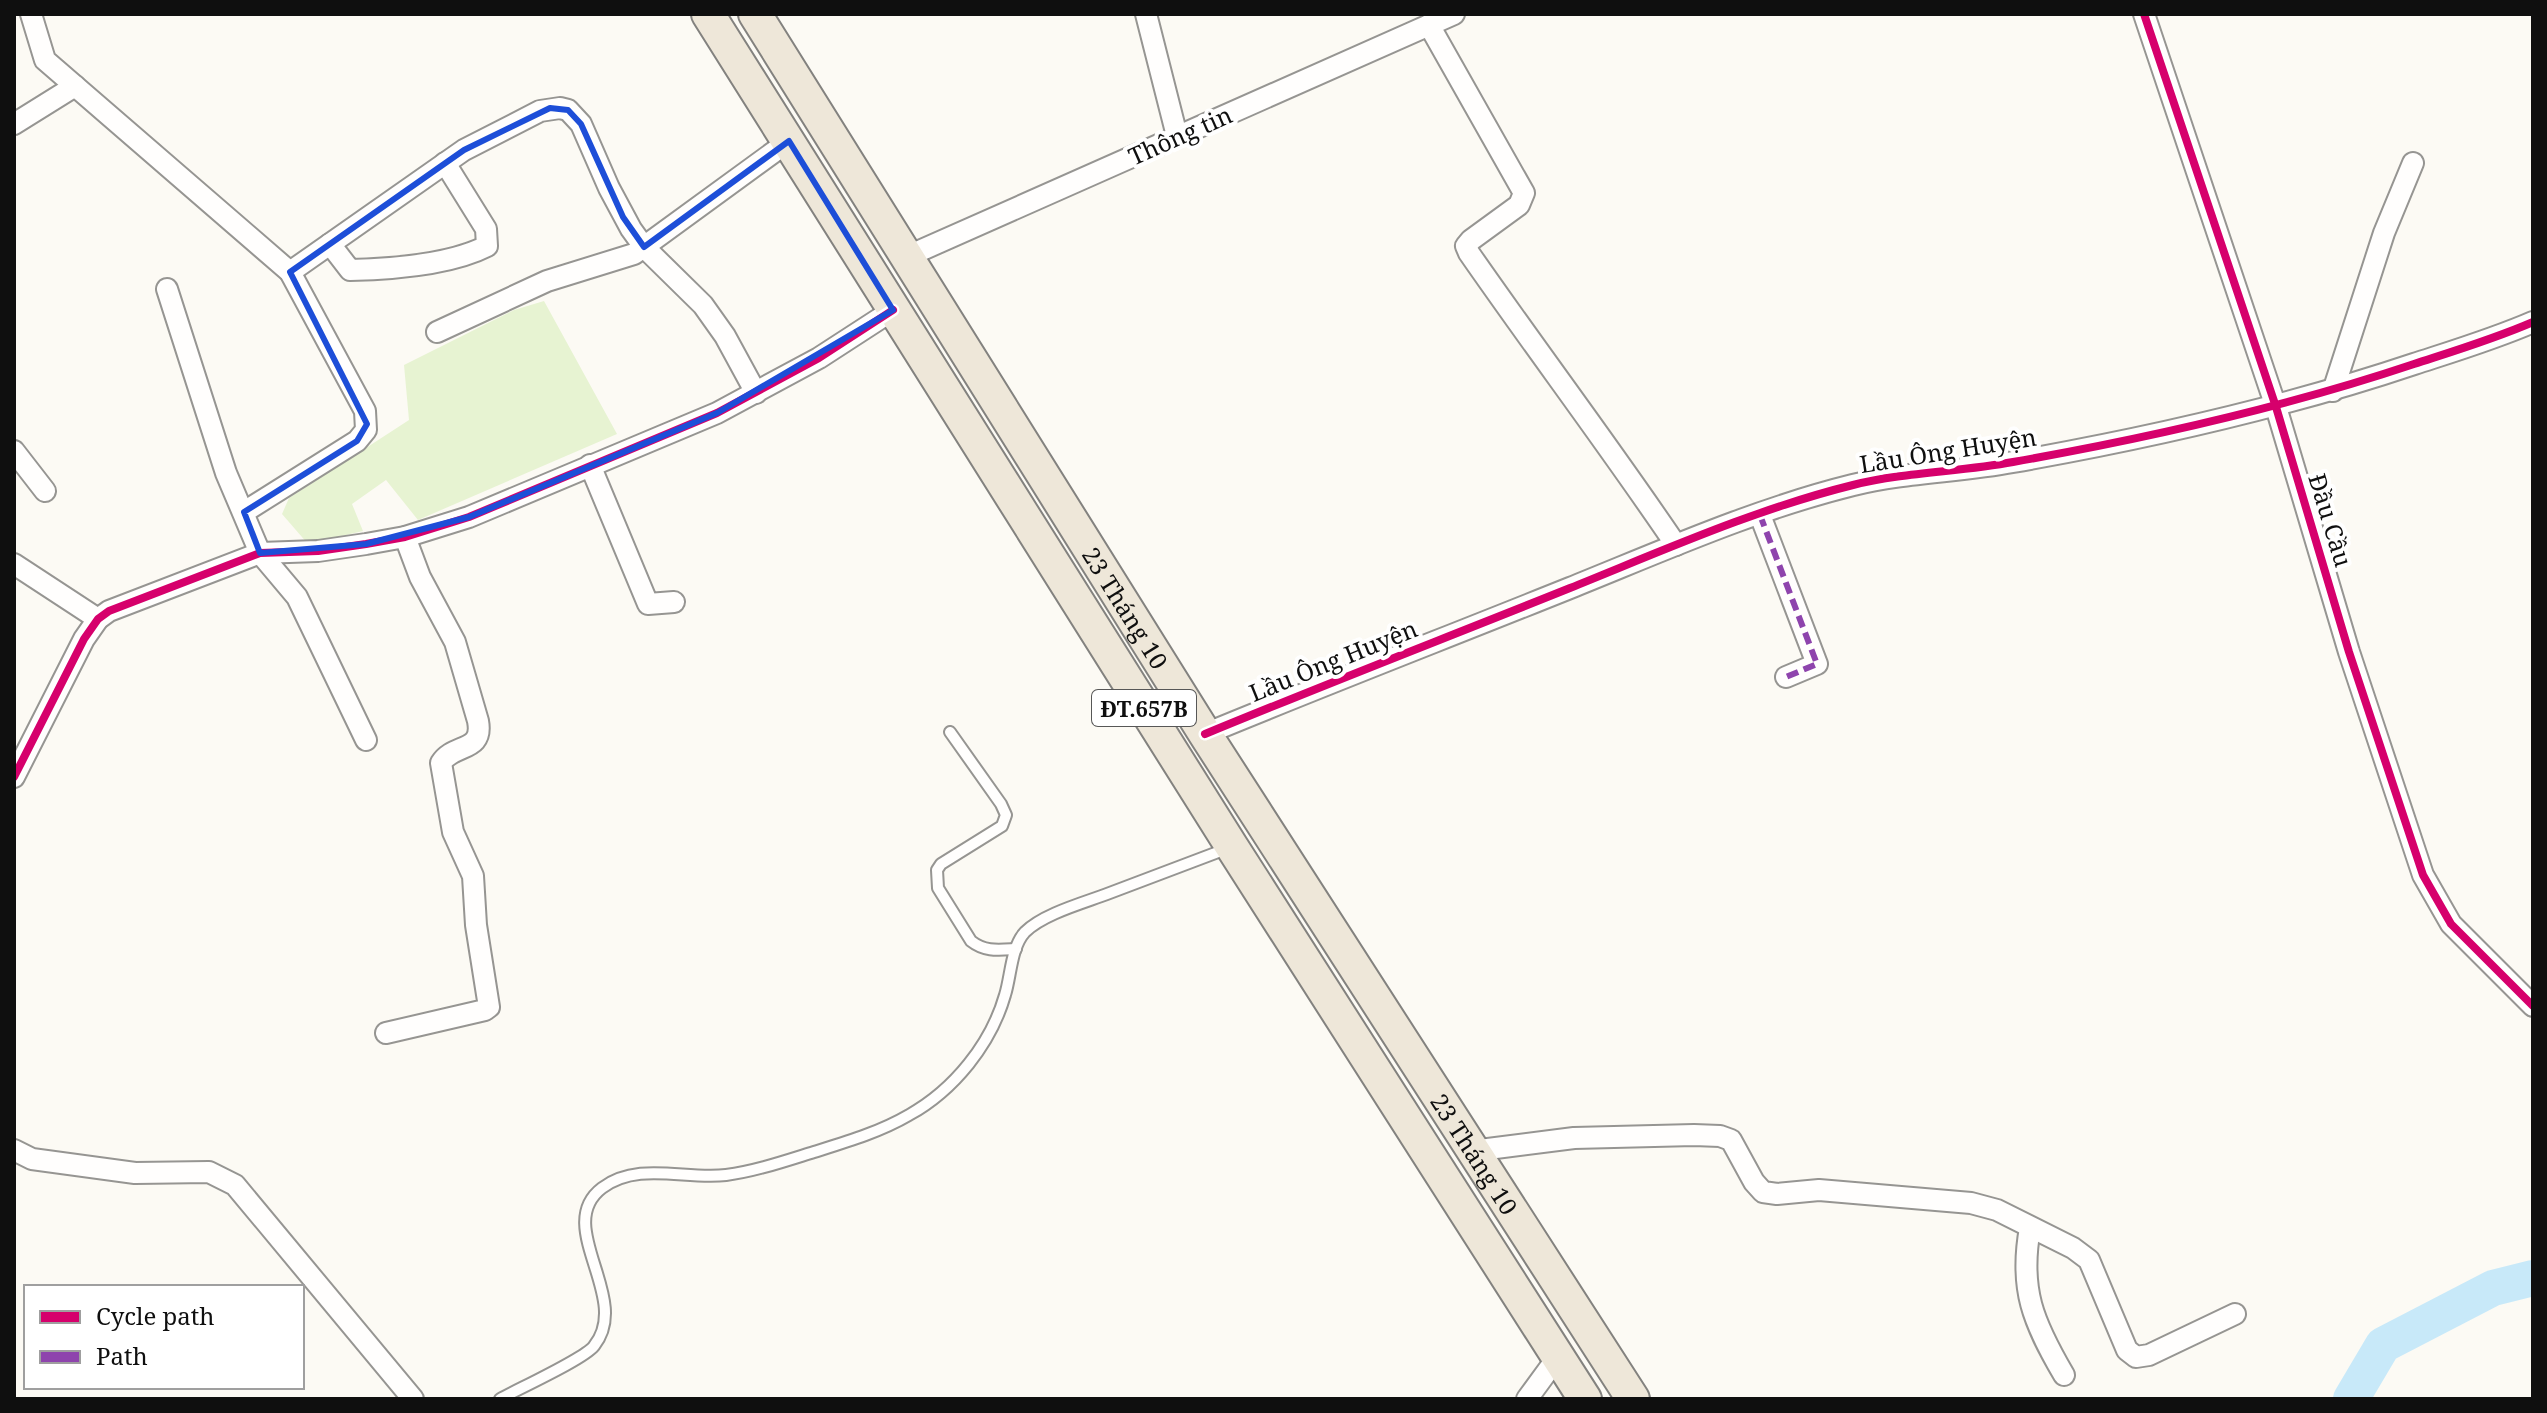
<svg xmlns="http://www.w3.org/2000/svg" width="2547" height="1413" viewBox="0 0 2547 1413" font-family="'Noto Serif',serif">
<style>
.green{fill:#e7f3d2}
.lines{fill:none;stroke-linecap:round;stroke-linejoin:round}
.river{stroke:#c8e9f9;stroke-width:36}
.lane-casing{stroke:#969592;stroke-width:14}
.street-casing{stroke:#969592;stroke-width:24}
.primary-casing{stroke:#83827f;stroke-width:36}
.lane{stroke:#fffefd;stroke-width:10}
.street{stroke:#fffefd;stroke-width:20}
.primary{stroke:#eee7d9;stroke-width:32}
.quiet{stroke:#8e44ad;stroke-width:6;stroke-dasharray:12 6;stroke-linecap:butt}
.cycleway-casing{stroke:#fff;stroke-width:13}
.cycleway{stroke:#d6006c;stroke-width:8}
.marked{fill:none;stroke:#1d4ed8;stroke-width:6;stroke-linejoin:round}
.labels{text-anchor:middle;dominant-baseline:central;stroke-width:8;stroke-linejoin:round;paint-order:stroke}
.shield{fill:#fff;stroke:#575757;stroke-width:2}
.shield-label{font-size:22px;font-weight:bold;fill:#0f0f0f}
.street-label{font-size:24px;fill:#0f0f0f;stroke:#fff}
</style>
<rect width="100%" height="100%" fill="#fcfaf4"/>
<polygon class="green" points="544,301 617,434 418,520 386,480 352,504 363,531 308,544 282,514 289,498 409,420 404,365 514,310"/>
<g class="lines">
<polyline class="river" points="2351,1399 2383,1345 2493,1288 2533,1278"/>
<g class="lane-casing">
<g id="lane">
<path d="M950,732L1001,804L1006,815L1002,826L941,864L937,870L938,888L971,941C985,952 998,950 1016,949"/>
<path d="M500,1399C518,1389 584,1359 594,1346C633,1298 552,1226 602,1188C638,1161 685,1180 726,1175C756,1171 785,1161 814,1152C846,1142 880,1132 909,1115C954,1090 991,1044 1005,995C1011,976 1011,947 1025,932C1043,914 1083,903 1107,894C1147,879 1186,864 1226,849"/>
</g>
</g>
<g class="street-casing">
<g id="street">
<polyline points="31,14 45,60 290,272 365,411 366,430 357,441 244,512"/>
<polyline points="1146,14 1177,136"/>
<polyline points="2144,14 2276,407 2349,652 2423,875 2451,924 2533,1006"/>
<path d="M1429,25L1524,193L1519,205L1471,240L1466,246L1469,253C1537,351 1609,446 1676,545"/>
<polyline points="14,124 75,86"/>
<path d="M330,244L350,270C392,269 450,265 487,246L486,229L445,163"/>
<polyline points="906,257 1454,14"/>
<polyline points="290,272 464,150 540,111 560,108 568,110 581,124 609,188 631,229 644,247 703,305 725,336 756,393"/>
<polyline points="167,289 226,473 260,553 297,597 366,740"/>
<polyline points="437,332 547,281 634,254 789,141"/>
<polyline points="2333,391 2384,233 2413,163"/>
<polyline points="14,451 45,491"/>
<polyline points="590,465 648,604 674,602"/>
<polyline points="1760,515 1817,664 1786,677"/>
<polyline points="14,564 98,619"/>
<path d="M1205,734C1326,684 1448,637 1570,588C1662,551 1756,509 1853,485C1905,472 1960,472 2013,462C2149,438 2283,408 2414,364C2454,351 2494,339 2533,322"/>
<polyline points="14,777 84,639 98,619 109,611 260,553 318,551 366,544 405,537 469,517 717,413 819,358 893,310"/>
<path d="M386,1033L485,1010L489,1007L476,925L473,876L453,832L441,763C453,743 484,753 478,721L455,642L420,577L405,537"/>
<polyline points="14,1150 32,1159 135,1173 209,1172 235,1185 413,1399"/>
<polyline points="1472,1151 1574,1138 1694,1135 1720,1136 1731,1140 1754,1182 1763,1192 1777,1194 1819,1190 1971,1203 1997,1210 2073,1248 2089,1260 2127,1350 2136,1357 2149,1355 2235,1314"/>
<path d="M2030,1228C2019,1289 2033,1322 2064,1375"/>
<polyline points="1527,1399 1557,1358"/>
</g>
</g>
<g class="primary-casing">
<g id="primary">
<polyline points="708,14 1232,847 1585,1399"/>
<path id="s1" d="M755,14L1205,734L1633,1399"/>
</g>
</g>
<use href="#lane" class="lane"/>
<use href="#street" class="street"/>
<use href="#primary" class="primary"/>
<polyline class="quiet" points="1760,515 1817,664 1786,677"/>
<g class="cycleway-casing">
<g id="cycleway">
<polyline points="2144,14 2276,407 2349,652 2423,875 2451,924 2533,1006"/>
<path d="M1205,734C1326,684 1448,637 1570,588C1662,551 1756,509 1853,485C1905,472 1960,472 2013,462C2149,438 2283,408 2414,364C2454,351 2494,339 2533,322"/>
<polyline points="14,777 84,639 98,619 109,611 260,553 318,551 366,544 405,537 469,517 717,413 819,358 893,310"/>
</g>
</g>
<use href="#cycleway" class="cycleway"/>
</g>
<path class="marked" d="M550,108L568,110L581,124L623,217L644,247L789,141L893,310L717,413L469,517L366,544L260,553L244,512L357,441L367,424L290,272L464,150Z"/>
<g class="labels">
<rect class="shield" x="1092" y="690" width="104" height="36" rx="6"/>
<g class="shield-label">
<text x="1144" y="708">ĐT.657B</text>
</g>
<g class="street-label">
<text transform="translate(1180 135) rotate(-24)">Thông tin</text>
<text transform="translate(1948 450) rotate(-9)">Lầu Ông Huyện</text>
<text transform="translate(2331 520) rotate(73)">Đầu Cầu</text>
<text stroke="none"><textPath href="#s1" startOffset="700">23 Tháng 10</textPath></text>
<text transform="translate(1333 660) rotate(-22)">Lầu Ông Huyện</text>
<text stroke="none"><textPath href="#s1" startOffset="1348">23 Tháng 10</textPath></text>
</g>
</g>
<rect width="2547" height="1413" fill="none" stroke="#0f0f0f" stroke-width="32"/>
<rect x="24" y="1285" width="280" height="104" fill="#ffffff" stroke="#9f9f9f" stroke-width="2"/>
<rect x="40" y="1311" width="40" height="12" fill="#d6006c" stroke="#9f9f9f" stroke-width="2"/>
<text x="96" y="1325" font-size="24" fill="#0f0f0f">Cycle path</text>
<rect x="40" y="1351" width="40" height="12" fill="#8e44ad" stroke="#9f9f9f" stroke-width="2"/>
<text x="96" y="1365" font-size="24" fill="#0f0f0f">Path</text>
</svg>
